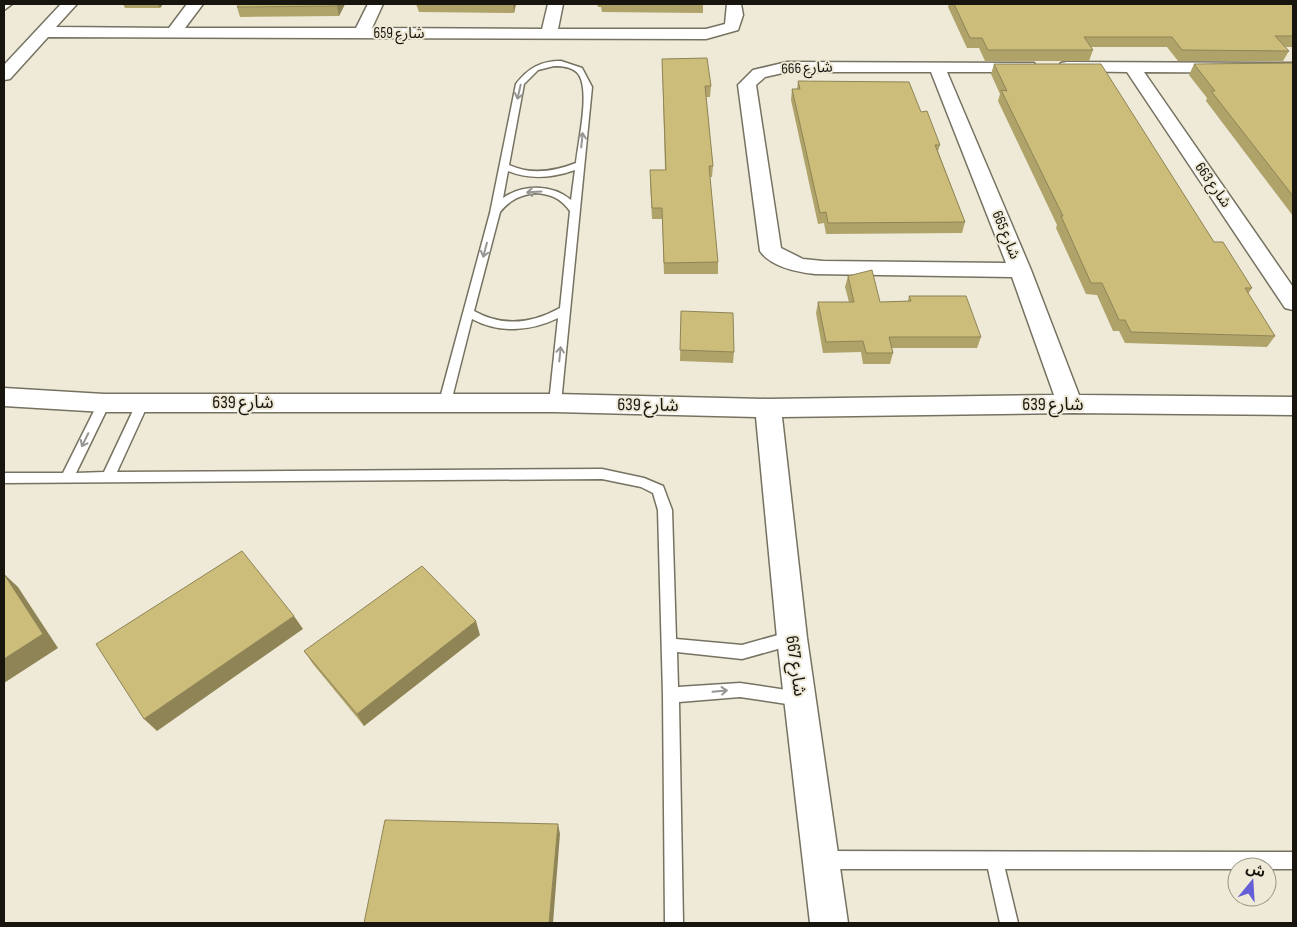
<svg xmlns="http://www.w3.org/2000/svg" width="1297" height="927" viewBox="0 0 1297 927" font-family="'Sofia Sans Condensed','Noto Sans Arabic',sans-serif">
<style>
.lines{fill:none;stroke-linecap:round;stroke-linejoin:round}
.lane-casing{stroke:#767261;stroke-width:3}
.street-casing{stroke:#767261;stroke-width:3}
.lane{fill:#fff;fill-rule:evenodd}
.street{fill:#fff;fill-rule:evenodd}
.wall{fill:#afa36a}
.shaded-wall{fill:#8f8456}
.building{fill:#ccbd7b;stroke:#8f8456}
.oneway{stroke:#979693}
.labels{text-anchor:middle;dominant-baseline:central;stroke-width:4;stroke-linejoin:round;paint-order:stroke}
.far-street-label{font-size:15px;fill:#17150e;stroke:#eeead7}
.street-label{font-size:18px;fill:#17150e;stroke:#eeead7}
</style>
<rect width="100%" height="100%" fill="#eeead7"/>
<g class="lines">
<g class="lane-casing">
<g id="lane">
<polygon points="4,4 12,4 4,10"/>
<path d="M561,61L582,68L592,87L561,403L555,407L549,403L558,318C531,331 500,334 472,319L451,402L449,405H441L439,402L490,213L516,84C528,68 541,61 561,61ZM554,66C563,66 574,67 579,75C590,92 578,142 576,163C553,172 531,175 509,165L524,84L538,70ZM575,170L571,200C552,184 523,184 503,198L508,171C530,180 552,178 575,170ZM535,193C551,194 560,198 570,211L560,308C531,324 503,327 474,311L500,212C510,200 520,195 535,193Z"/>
<polygon points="143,398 149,402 117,472 602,469 644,478 663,486 672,510 676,639 742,645 792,631 797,633 799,638 797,643 792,645 742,659 677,652 678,687 740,683 800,692 805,694 808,699 805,704 800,706 740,697 679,702 683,923 665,923 663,695 658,510 653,493 641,487 602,479 4,483 4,473 63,473 98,403 104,399 110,403 76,473 104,472 137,402"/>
<polygon points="823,851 1293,852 1293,869 1267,869 1267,867 1237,867 1237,869 1005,869 1018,923 1000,923 988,869 823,869 817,866 814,860 817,854"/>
</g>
</g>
<g class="street-casing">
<g id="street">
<polygon points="61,4 77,4 56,27 169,28 187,4 203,4 185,28 356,28 368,4 383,4 372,28 542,29 548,4 563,4 558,29 706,29 725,24 727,4 741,4 743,15 738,30 706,39 48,37 10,79 4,80 4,65"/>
<path d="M787,62L1034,63L1036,67L1034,71L1028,72H947L1031,270L1079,395L1293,397V415L1070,413L782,417L807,638L848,923H810L777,638L756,417L555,412H104L4,406V388L104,394H555L768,399L1054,395L1012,277L815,274C797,272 771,267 760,251L738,85L753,70ZM787,72H931L1006,263L823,261L803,259L781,248L756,85L765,77Z"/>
<polygon points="1067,62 1293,63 1293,73 1144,72 1293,287 1293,310 1285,308 1127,72 1061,71 1059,67 1061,63"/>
</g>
</g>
<use href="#lane" class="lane"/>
<use href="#street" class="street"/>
</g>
<g class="wall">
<polygon points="123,4 163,4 160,8 125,8"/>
<polygon points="345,4 339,16 240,17 237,7"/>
<polygon points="416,4 516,4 514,13 419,12"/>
<polygon points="597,4 703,4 703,13 602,12 601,7 598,7"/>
<polygon points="949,4 1293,4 1293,47 1285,47 1289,51 1283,61 1178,61 1167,47 1091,47 1093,50 1089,61 985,61 979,48 967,48 948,7"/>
<polygon points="662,59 711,86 710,97 706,97 713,166 712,177 710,177 718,262 718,274 664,274 662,219 652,219 650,181 665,170"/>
<polygon points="1293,63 1293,216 1206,101 1207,98 1189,75 1194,64"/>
<polygon points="994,64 1214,242 1252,288 1248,294 1275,336 1267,347 1125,343 1119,331 1113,331 1097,295 1086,294 1056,228 1057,225 998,101 1000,94 991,74"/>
<polygon points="798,81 921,112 940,145 938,151 965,222 962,233 826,234 824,223 818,224 791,100 792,89 797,89"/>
<polygon points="848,276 880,302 908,301 909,296 981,337 977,348 892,348 893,353 890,364 863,364 861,352 823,353 816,313 818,302 849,302 845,287"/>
<polygon points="681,311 734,352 733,363 680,361"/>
<polygon points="480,635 364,726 313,664 304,651"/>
</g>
<g class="shaded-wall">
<polygon points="158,4 163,4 160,8"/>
<polygon points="338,4 345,4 339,16 337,6"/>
<polygon points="513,4 516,4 514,13"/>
<polygon points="4,574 18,587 58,648 4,683"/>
<polygon points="294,616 303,629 157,731 144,719"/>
<polygon points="476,621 480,635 364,726 357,714"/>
<polygon points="558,824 560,834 553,923 549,923"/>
</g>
<g class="building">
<polygon points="239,4 338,4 337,6 237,7"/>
<polygon points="954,4 1293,4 1293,36 1275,36 1289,51 1182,50 1172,37 1084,37 1093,50 988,50 982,38 970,38"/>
<polygon points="707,58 711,86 705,86 713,166 709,166 718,262 664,263 662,208 652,208 650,170 666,170 662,59"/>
<polygon points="1293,63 1293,196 1211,91 1215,91 1194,64"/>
<polygon points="994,64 1101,64 1214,242 1223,242 1252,288 1245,288 1275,336 1131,332 1125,320 1119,320 1102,283 1091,283 1061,216 1063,216 1001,90 1007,91"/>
<polygon points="798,81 909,82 921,112 927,111 940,145 935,145 965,222 828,223 826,212 820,213 792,89 800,89"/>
<polygon points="872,270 880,302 911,301 909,296 966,296 981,337 889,337 893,353 866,353 863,341 826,342 818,302 854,302 848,276"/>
<polygon points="681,311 733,313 734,352 680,350"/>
<polygon points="242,551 294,616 144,719 96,644"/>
<polygon points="422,566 476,621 357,714 304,651"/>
<polygon points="4,574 43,634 4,659"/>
<polygon points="385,820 558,824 549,923 364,923"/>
</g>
<defs><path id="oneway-shaft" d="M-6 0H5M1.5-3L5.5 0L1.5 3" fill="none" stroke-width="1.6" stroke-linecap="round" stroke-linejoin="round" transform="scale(1.25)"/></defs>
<g class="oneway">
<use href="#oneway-shaft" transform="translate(519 92) rotate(103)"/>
<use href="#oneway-shaft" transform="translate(582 140) rotate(-84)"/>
<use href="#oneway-shaft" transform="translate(534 192) rotate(177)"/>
<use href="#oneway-shaft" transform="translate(485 250) rotate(105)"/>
<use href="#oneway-shaft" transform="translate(560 354) rotate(-84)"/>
<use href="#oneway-shaft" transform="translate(85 440) rotate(116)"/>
<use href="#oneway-shaft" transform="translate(720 691) rotate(-5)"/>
</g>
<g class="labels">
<g class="far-street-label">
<text x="399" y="33">شارع 659</text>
<text transform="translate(807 68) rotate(-2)">شارع 666</text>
<text transform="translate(1213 185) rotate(55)">شارع 663</text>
<text transform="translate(1006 235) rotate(68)">شارع 665</text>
</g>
<g class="street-label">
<text x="243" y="402">شارع 639</text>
<text x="1053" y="404">شارع 639</text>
<text transform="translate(648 405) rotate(1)">شارع 639</text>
<text transform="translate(796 666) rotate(82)">شارع 667</text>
</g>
</g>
<rect width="1297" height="927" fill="none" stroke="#17150e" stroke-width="10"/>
<g transform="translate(1252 882) rotate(18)"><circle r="24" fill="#eeead7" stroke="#989587"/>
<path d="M0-4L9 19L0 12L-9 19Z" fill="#655ed7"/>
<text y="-8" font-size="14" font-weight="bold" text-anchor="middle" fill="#17150e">ش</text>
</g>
</svg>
